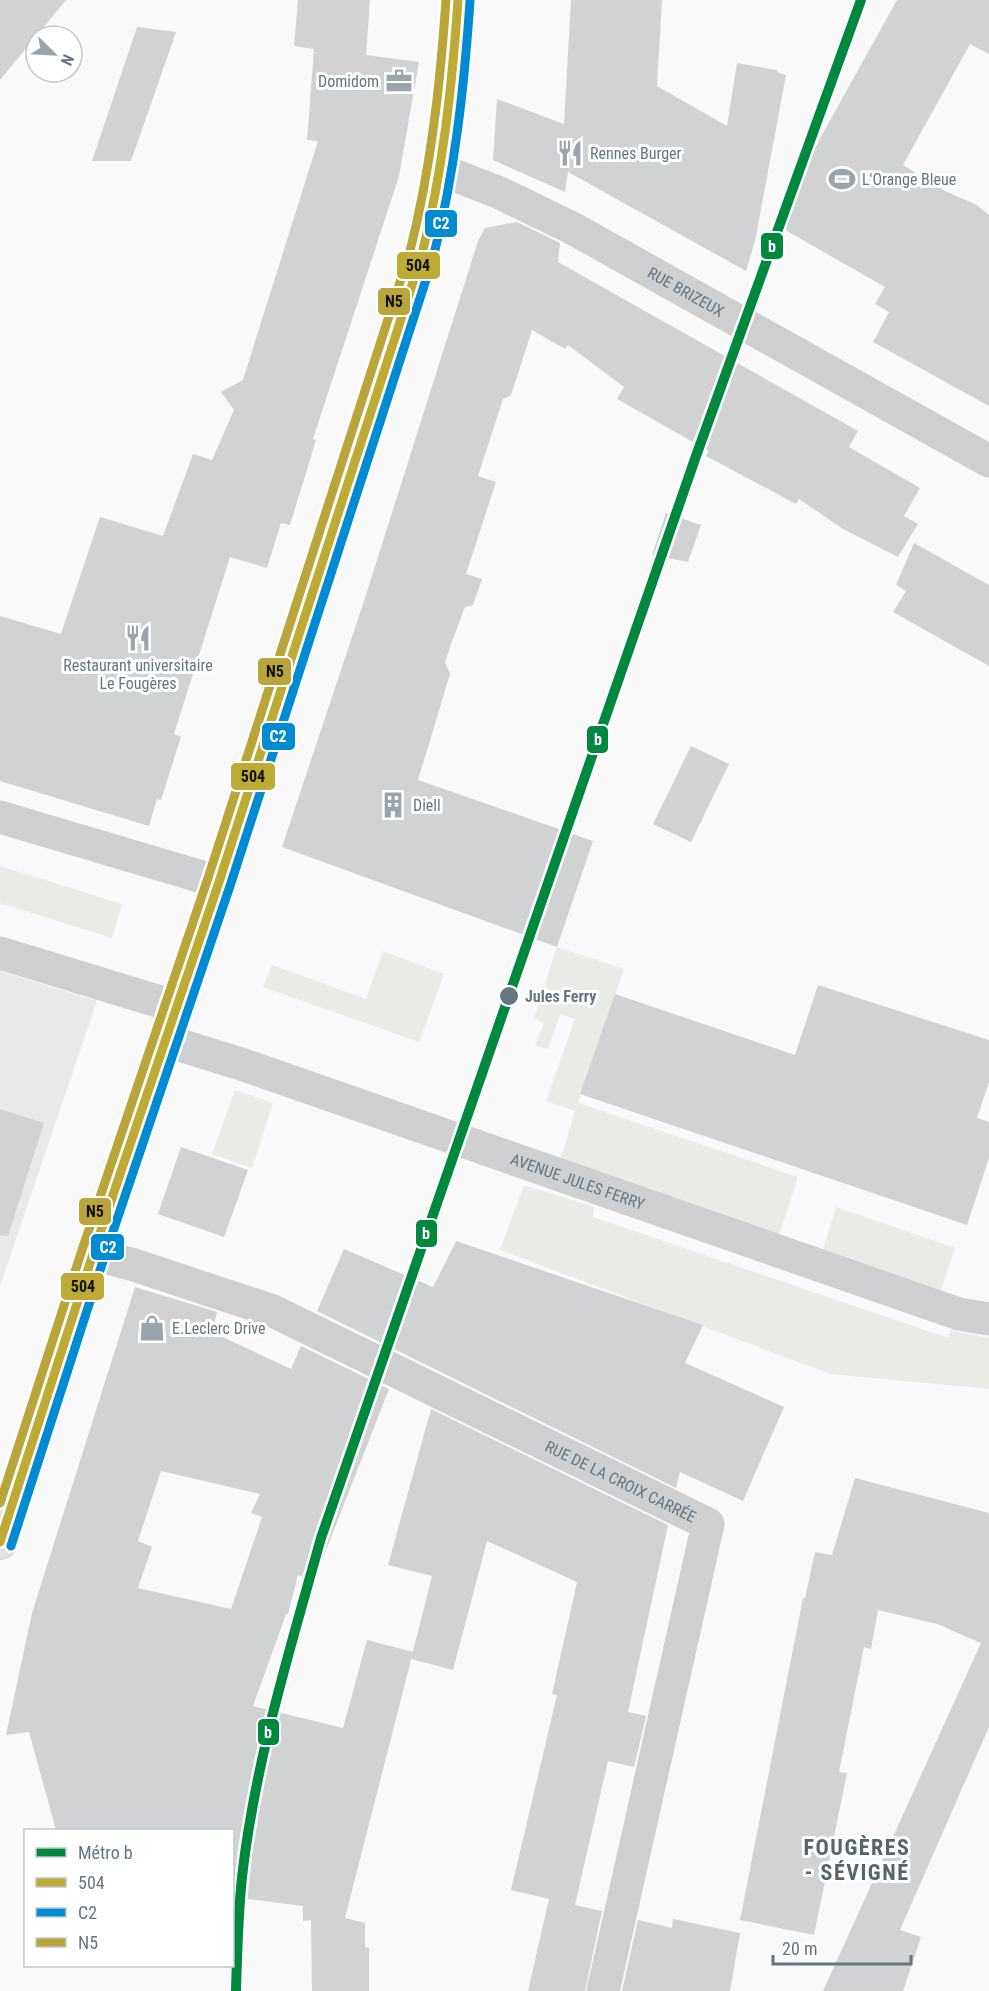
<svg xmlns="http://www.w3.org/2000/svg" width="989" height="1991" viewBox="0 0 989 1991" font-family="'Roboto Condensed',sans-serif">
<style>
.built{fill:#e8e9e9}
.green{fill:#e8ebe6}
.building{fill:#d0d2d3;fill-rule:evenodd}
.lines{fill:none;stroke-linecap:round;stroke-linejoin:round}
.major-casing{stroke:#d5d6d7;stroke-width:36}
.minor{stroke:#cecfd0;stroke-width:33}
.major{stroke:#e1e2e2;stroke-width:33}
.bus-1-casing{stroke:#fff;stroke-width:14}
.bus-2-casing{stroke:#fff;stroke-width:14}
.bus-3-casing{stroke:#fff;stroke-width:14}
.bus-1{stroke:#bdab35;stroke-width:9}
.bus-2{stroke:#008bd2;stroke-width:9}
.bus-3{stroke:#baa53b;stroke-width:9}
.metro-1-casing{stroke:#fff;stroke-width:15}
.metro-1{stroke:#00893e;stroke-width:10}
.stop-dot{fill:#657683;stroke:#fff;stroke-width:2}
.labels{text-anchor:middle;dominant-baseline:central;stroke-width:6;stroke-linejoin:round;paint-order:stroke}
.poi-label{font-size:16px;fill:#657683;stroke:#fff;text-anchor:start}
.street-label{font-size:16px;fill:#657683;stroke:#fff}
.stop-label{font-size:16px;font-weight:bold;fill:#657683;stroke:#fff;text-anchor:start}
.district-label{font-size:22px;font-weight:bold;letter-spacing:1.5px;fill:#57646e;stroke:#fff}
.line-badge{stroke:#fff;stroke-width:2}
.badge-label{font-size:16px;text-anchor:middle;font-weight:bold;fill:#fff}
.pale-badge-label{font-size:16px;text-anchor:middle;font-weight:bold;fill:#111}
</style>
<rect width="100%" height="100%" fill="#f9f9f9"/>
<polygon class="built" points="0,971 97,1001 0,1286"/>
<g class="green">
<polygon points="0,866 122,904 112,938 0,903"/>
<polygon points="557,947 624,969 578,1103 798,1177 779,1235 561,1158 575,1111 546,1101 575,1019 560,1014 548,1049 535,1046 544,1023 534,1018"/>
<polygon points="383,951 444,974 419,1042 263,987 272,965 366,999"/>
<polygon points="235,1090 273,1103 252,1168 212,1154"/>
<polygon points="524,1185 594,1207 593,1217 948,1338 951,1330 989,1338 989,1389 830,1374 500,1250"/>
<polygon points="836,1207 955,1248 941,1290 823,1250"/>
</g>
<g class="building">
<polygon points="0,0 66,0 0,80"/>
<polygon points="298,0 370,0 366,55 419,62 399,176 313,439 316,440 290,525 281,523 267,568 230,557 174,734 181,737 161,800 157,799 149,826 0,781 0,616 61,634 100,517 163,536 193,454 212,460 234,410 221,392 243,380 318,141 307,140 314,49 294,46"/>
<polygon points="571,0 662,0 657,86 727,126 737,63 777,70 777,72 786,75 755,241 746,271 568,172 565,192 493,160 497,99 564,124"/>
<polygon points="897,0 989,0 989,54 970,44 903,165 945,191 977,205 989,215 989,406 873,342 889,312 875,304 885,287 773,223"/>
<polygon points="137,27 176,32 131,161 92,161"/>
<polygon points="517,222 560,243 558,262 858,431 849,447 920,488 904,516 918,524 898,557 843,529 799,499 796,504 706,456 709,451 617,399 624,387 568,345 565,349 532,330 511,395 503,399 478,476 496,482 466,574 482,579 473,605 465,607 451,644 445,662 450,674 418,780 593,841 557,947 282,847 365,598 478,241 485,228"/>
<polygon points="666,513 701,525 688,562 652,555"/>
<polygon points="914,543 989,585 989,666 893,612 906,591 896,585"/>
<polygon points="691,746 729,764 691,842 653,824"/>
<polygon points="818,985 989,1040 989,1082 977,1118 989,1122 989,1158 967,1225 580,1094 615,994 795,1055"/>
<polygon points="0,1109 44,1123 8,1236 0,1235"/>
<polygon points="181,1147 248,1170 224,1237 158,1214"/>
<polygon points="456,1241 703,1325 685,1363 784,1407 743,1501 680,1472 676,1488 317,1311 344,1249 433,1287"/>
<path d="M135,1287L217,1312L212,1332L291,1369L301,1346L389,1389L314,1581L298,1575L288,1614H286L253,1706L343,1728L367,1640L413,1652L345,1918L365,1923V1947L369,1948V1991H312L311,1920L303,1921V1906L232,1897V1830H56L29,1732L6,1735L32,1613ZM161,1471L260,1494L251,1513L262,1517L231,1609L138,1588L152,1547L138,1541Z"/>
<polygon points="431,1409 668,1525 628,1712 646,1716 634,1767 608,1761 575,1905 602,1911 585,1991 528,1991 549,1899 511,1890 557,1695 552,1694 577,1582 487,1541 453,1670 411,1659 432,1576 388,1565"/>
<polygon points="855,1478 989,1513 989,1727 900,1930 921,1937 903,1991 823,1991 981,1643 937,1624 878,1610 871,1649 864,1647 839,1772 847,1773 814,1935 740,1920 803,1598 805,1598 815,1552 832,1555"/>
<polygon points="673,1919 740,1933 730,1991 622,1991 638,1920 672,1928"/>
</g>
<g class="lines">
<g class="major-casing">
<path id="major" d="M0,1542L93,1254L219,882L422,254C444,171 453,86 458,0"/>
</g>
<g class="minor">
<path id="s1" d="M441,170L500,193L572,228L989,461"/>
<polyline points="0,817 219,882"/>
<polyline points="0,953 177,1007"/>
<path id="s2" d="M167,1041L244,1065L959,1314L989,1319"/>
<path id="s3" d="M93,1254L134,1265L273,1311L708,1524L603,1991"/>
</g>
<use href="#major" class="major"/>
<g class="bus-1-casing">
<path id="bus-1" d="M0,1542L93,1254L219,882L422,254C443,170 452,86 458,0"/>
</g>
<g class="bus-2-casing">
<path id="bus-2" d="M11,1546L104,1258L230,886L433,258C455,173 464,88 470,1"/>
</g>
<g class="bus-3-casing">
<path id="bus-3" d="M0,1503L82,1250L208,878L410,251C431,168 440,85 446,0"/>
</g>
<use href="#bus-1" class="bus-1"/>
<use href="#bus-2" class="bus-2"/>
<use href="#bus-3" class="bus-3"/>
<g class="metro-1-casing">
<path id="metro-1" d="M236,1991C237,1953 238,1915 242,1877C255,1762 290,1649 321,1538L696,456L861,0"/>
</g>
<use href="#metro-1" class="metro-1"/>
</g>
<defs>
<g id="office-bare" transform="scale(2.07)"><path d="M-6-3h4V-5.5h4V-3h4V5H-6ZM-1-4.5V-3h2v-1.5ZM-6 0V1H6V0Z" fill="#99a4ac" stroke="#fff" stroke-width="2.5" paint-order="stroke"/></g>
<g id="restaurant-bare" transform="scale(2.07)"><path d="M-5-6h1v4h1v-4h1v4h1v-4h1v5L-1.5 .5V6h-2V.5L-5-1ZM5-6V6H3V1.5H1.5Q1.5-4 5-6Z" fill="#99a4ac" stroke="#fff" stroke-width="2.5" paint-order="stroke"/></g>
<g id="stadium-bare" transform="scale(2.07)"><path d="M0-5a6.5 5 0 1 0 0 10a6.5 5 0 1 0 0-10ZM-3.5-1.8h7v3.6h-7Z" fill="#99a4ac" stroke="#fff" stroke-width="2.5" paint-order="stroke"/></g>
<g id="building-bare" transform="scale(2.07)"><path d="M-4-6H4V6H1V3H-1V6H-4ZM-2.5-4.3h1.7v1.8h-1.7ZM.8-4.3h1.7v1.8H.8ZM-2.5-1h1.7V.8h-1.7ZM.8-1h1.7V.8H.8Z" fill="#99a4ac" stroke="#fff" stroke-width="2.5" paint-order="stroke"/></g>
<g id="shop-bare" transform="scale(2.07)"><path d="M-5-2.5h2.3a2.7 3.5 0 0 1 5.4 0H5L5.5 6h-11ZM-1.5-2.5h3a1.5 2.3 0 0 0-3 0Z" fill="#99a4ac" stroke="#fff" stroke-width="2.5" paint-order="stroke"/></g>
</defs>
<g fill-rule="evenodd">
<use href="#office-bare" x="399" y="81"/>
<use href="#restaurant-bare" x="570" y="153"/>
<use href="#stadium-bare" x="842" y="179"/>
<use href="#restaurant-bare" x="138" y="638"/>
<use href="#building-bare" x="393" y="805"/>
<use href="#shop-bare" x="152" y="1328"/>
</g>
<circle class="stop-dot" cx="509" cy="996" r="10"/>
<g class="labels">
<g class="poi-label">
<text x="379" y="81" text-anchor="end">Domidom</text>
<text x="590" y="153">Rennes Burger</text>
<text x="862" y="179">L'Orange Bleue</text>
<text x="138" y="665" text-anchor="middle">Restaurant universitaire<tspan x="138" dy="18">Le Fougères</tspan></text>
<text x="413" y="805">Diell</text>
<text x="172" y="1328">E.Leclerc Drive</text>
</g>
<g class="street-label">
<text stroke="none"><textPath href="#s1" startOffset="274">RUE BRIZEUX</textPath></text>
<text stroke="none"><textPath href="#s2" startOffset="434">AVENUE JULES FERRY</textPath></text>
<text stroke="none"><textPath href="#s3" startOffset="576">RUE DE LA CROIX CARRÉE</textPath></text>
</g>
<g class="stop-label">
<text x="525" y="996">Jules Ferry</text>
</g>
<g class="district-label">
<text x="857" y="1847">FOUGÈRES<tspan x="857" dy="25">- SÉVIGNÉ</tspan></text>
</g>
</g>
<g class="line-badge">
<rect x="424" y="209" width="34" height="29" rx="6" fill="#008bd2"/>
<rect x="760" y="232" width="24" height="28" rx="6" fill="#00893e"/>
<rect x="396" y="251" width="45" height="29" rx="6" fill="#bdab35"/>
<rect x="377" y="287" width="34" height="29" rx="6" fill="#baa53b"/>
<rect x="257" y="657" width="35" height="29" rx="6" fill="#baa53b"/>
<rect x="261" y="722" width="35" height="29" rx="6" fill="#008bd2"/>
<rect x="586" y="725" width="23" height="29" rx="6" fill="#00893e"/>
<rect x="230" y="762" width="46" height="29" rx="6" fill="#bdab35"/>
<rect x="78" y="1197" width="34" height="29" rx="6" fill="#baa53b"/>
<rect x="415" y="1219" width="23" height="29" rx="6" fill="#00893e"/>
<rect x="90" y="1233" width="35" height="28" rx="6" fill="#008bd2"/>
<rect x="60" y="1272" width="45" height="29" rx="6" fill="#bdab35"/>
<rect x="257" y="1718" width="23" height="28" rx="6" fill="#00893e"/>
</g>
<g class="badge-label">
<text x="441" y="229">C2</text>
<text x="772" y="252">b</text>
<text x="278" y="742">C2</text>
<text x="598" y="745">b</text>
<text x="426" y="1239">b</text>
<text x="108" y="1253">C2</text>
<text x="268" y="1738">b</text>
</g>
<g class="pale-badge-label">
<text x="418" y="271">504</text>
<text x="394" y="307">N5</text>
<text x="275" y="677">N5</text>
<text x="253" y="782">504</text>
<text x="95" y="1217">N5</text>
<text x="83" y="1292">504</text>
</g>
<rect x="24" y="1829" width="210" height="138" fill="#ffffff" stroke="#c1c8cd" stroke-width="1.5"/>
<rect x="36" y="1848" width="30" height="9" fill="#00893e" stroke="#c1c8cd" stroke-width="1.5"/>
<text x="78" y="1859" font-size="18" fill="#657683">Métro b</text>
<rect x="36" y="1878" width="30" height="9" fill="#bdab35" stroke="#c1c8cd" stroke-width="1.5"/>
<text x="78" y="1889" font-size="18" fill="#657683">504</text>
<rect x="36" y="1908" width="30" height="9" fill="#008bd2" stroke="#c1c8cd" stroke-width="1.5"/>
<text x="78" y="1919" font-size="18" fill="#657683">C2</text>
<rect x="36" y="1938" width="30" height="9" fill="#baa53b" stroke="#c1c8cd" stroke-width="1.5"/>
<text x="78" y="1949" font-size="18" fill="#657683">N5</text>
<g transform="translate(54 54) rotate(114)"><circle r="28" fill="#ffffff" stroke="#c1c8cd" stroke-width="1.5"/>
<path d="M0-4.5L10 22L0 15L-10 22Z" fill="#99a4ac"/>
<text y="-9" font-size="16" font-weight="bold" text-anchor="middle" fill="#657683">N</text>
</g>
<path d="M773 1955v9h138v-9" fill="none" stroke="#657683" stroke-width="3"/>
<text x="782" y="1955" font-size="18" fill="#657683" stroke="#ffffff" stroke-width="4.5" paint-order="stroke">20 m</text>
</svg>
